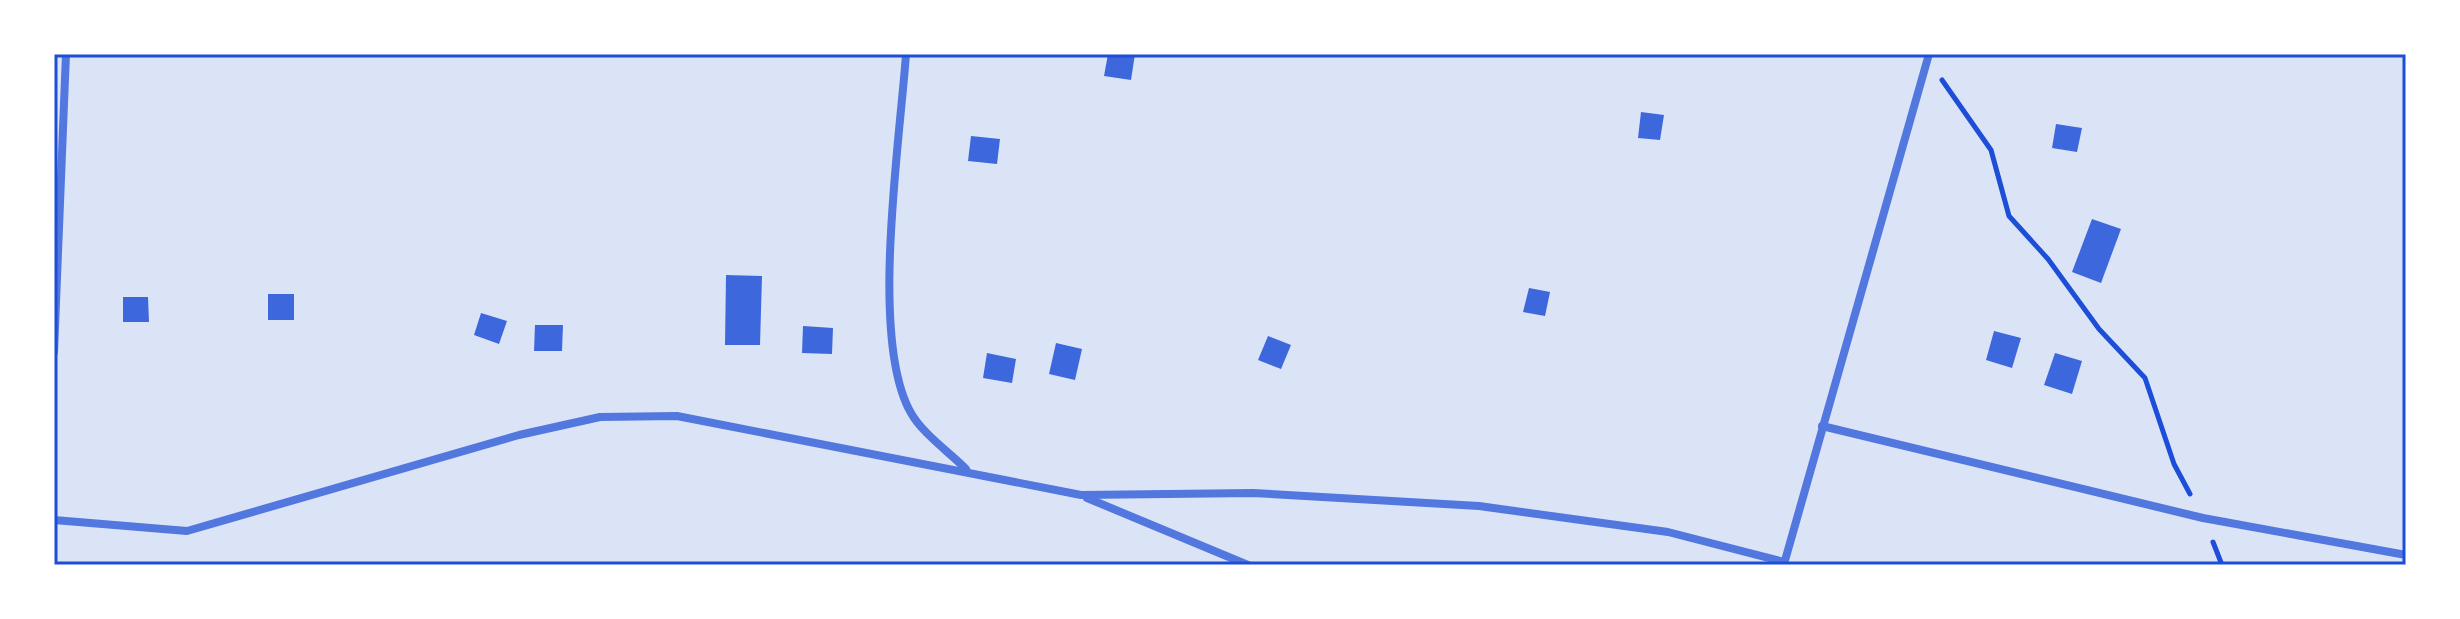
<svg xmlns="http://www.w3.org/2000/svg" width="2460" height="619" viewBox="0 0 2460 619" font-family="Signika,sans-serif">
<style>
.green{fill:#dbe4f7}
.building{fill:#3d67dc}
.lines{fill:none;stroke-linecap:round;stroke-linejoin:round}
.path{stroke:#1d4ed8;stroke-width:5}
.minor{stroke:#5277de;stroke-width:8}
.neatline{fill:none;stroke:#1d4ed8;stroke-width:3}
</style>
<rect width="100%" height="100%" fill="#f2f2f2"/>
<rect class="green" x="54" y="54" width="2352" height="511"/>
<g class="building">
<polygon points="1108,54 1135,54 1131,80 1104,76"/>
<polygon points="1641,112 1664,115 1660,140 1638,138"/>
<polygon points="2056,124 2082,128 2077,152 2052,148"/>
<polygon points="971,136 1000,139 997,164 968,161"/>
<polygon points="2092,219 2121,229 2101,283 2072,272"/>
<polygon points="726,275 762,276 760,345 725,345"/>
<polygon points="1529,288 1550,292 1545,316 1523,312"/>
<rect x="268" y="294" width="26" height="26"/>
<polygon points="123,297 148,297 149,322 123,322"/>
<polygon points="481,313 507,321 499,344 474,335"/>
<polygon points="535,325 563,325 562,351 534,351"/>
<polygon points="803,326 833,328 832,354 802,353"/>
<polygon points="1994,331 2021,338 2012,368 1986,360"/>
<polygon points="1268,336 1291,345 1281,369 1258,360"/>
<polygon points="1056,343 1082,349 1075,380 1049,374"/>
<polygon points="987,353 1016,359 1012,383 983,378"/>
<polygon points="2055,353 2082,361 2072,394 2044,385"/>
</g>
<g class="lines">
<g class="path">
<polyline points="1942,80 1991,150 2009,216 2048,259 2099,329 2145,378 2174,464 2190,494"/>
<polyline points="2213,542 2222,565"/>
</g>
<g class="minor">
<path d="M906,54C900,141 869,340 911,413C922,433 949,452 966,469"/>
<polyline points="54,352 66,54"/>
<polyline points="1822,426 2203,518 2406,555"/>
<polyline points="1087,498 1248,565"/>
<polyline points="54,520 187,531 519,435 600,417 677,416 1081,495 1253,493 1479,506 1668,532 1784,562"/>
<polyline points="1784,564 1929,54"/>
</g>
</g>
<rect width="2460" height="619" fill="none" stroke="#ffffff" stroke-width="112"/>
<rect x="56" y="56" width="2348" height="507" class="neatline"/>
</svg>
